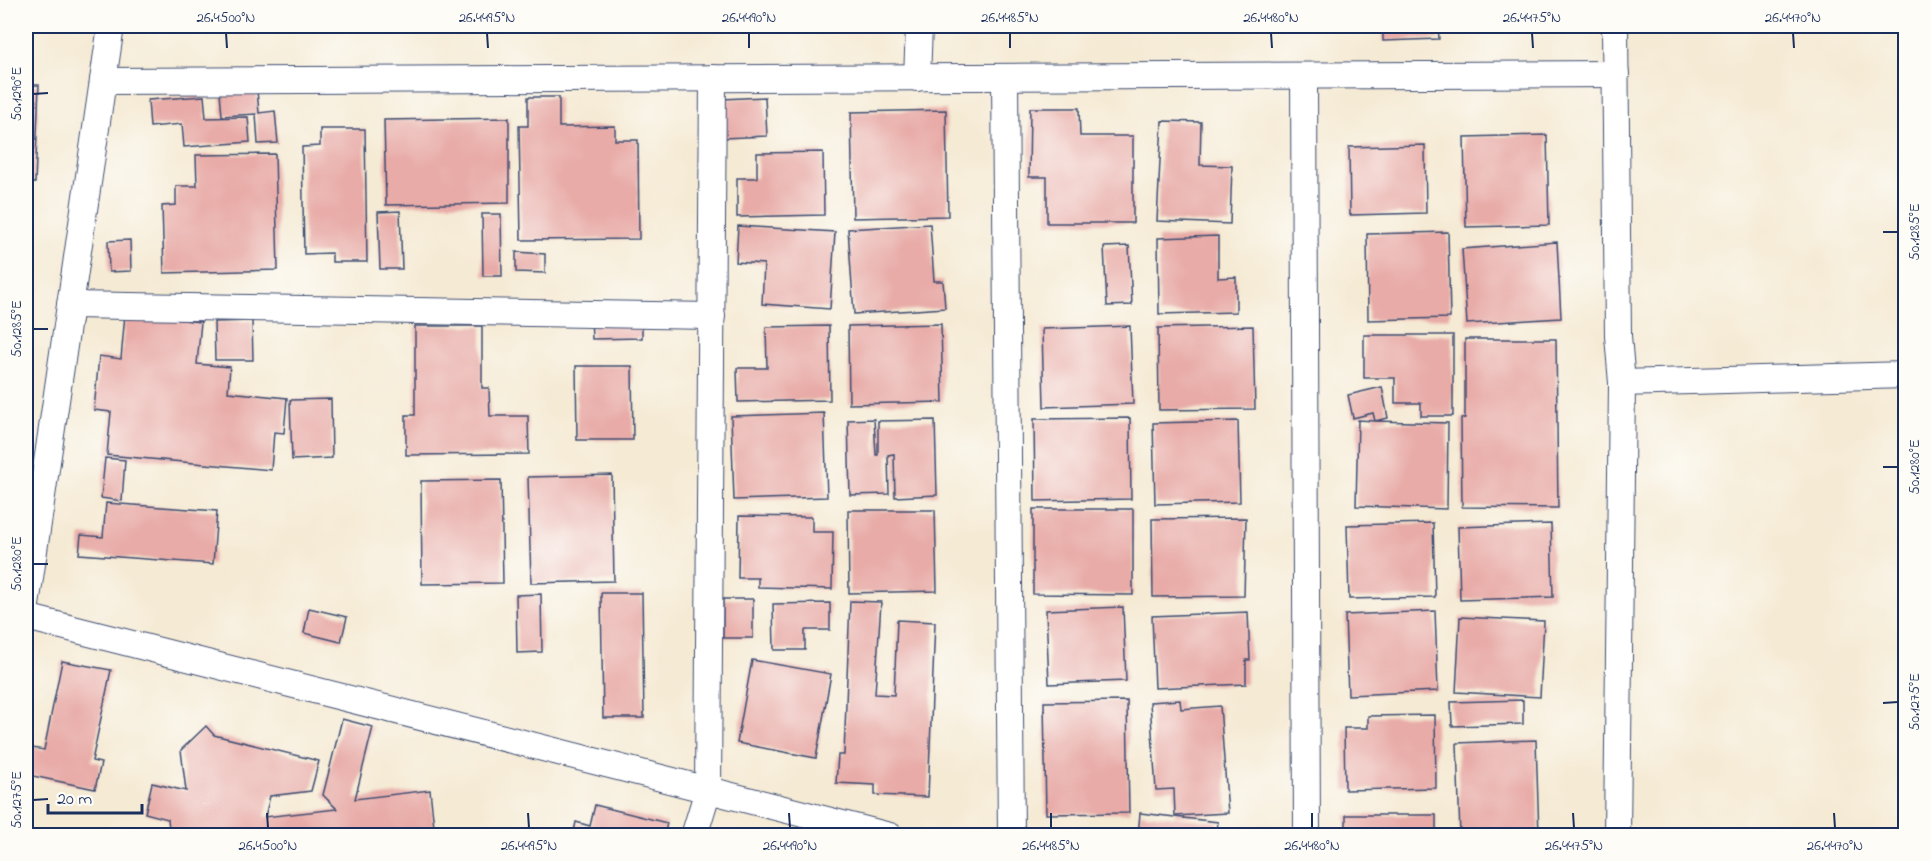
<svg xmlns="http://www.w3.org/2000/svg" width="1931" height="861" viewBox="0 0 1931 861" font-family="'Indie Flower',sans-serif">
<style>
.building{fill:#e8aba7}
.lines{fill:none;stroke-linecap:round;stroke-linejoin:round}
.street-casing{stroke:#3c4b70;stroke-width:28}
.street{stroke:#fff;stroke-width:26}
.ticks{fill:none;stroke:#1b2f5e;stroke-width:2}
.neatline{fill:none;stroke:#1b2f5e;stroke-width:2}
.ticks-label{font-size:15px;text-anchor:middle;fill:#1b2f5e}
</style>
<rect width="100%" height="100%" fill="#fdfcf7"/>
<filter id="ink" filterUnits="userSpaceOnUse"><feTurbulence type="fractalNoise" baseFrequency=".0167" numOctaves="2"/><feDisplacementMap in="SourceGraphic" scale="12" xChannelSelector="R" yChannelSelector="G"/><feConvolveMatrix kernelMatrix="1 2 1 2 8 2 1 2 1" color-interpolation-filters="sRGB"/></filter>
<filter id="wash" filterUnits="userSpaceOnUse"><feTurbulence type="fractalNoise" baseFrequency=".008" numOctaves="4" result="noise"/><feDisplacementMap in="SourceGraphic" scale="24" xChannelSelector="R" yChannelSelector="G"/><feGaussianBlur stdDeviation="1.35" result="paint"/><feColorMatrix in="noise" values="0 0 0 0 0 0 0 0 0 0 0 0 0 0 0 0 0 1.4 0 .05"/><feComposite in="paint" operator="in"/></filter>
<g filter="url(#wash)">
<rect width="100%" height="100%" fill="#f5ead4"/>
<g id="blocks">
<g class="building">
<polygon points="922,26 975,26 976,31 922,33"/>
<polygon points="1383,26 1438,26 1439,39 1383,41"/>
<polygon points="1464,26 1544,26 1544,28 1464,32"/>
<polygon points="26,85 39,85 35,183 26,183"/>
<polygon points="257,90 259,113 275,111 278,143 258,144 256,114 222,116 220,92"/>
<polygon points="204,96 206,118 248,117 250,142 184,147 182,124 150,127 148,100"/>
<polygon points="528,97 559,97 559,127 615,126 615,140 638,140 639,239 521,240 519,126 528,126"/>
<polygon points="765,97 767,136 723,138 722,99"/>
<polygon points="1030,108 1079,108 1080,136 1133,136 1133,223 1047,223 1047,177 1029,177"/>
<polygon points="946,110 948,216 853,218 851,112"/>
<polygon points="509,118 509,203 386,205 384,120"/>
<polygon points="1162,121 1201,122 1200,165 1232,166 1230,224 1157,221"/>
<polygon points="320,129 365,129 367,262 332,262 332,253 304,254 302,147 320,146"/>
<polygon points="1547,135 1549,225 1466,227 1464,137"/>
<polygon points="1425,145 1426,213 1350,215 1349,147"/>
<polygon points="823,152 824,215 737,217 737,178 757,178 757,153"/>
<polygon points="275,154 278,270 164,273 162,206 176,205 176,186 197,186 196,155"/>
<polygon points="400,211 402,269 380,269 378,212"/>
<polygon points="482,214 501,214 502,276 483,276"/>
<polygon points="930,224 934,281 943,281 945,308 854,314 848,229"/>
<polygon points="738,226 835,232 830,309 762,304 764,264 736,262"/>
<polygon points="1448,232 1450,318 1368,320 1367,234"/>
<polygon points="1218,236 1218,278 1236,277 1236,312 1159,314 1158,238"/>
<polygon points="130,240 131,271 109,272 108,241"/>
<polygon points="1557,242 1561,318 1467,324 1462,249"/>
<polygon points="1129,246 1132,305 1107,306 1104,247"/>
<polygon points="516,252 545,254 545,273 516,272"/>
<polygon points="125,314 201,322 197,364 230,367 228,392 287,398 284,433 274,432 271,470 107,455 111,412 94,410 99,356 121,359"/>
<polygon points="642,315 642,338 592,339 591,317"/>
<polygon points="252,321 253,360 215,360 214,322"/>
<polygon points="941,324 943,402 849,404 848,326"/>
<polygon points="415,326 482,326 482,388 489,388 490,416 528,416 529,454 406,455 406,415 415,415"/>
<polygon points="829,326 830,400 738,402 737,368 767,368 766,327"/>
<polygon points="1130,326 1133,404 1044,407 1042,329"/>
<polygon points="1253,326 1255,409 1159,410 1158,328"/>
<polygon points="1364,335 1453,335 1453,416 1421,416 1421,403 1395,403 1395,378 1364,378"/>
<polygon points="1465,339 1556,339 1558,508 1462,507 1461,419 1465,418"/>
<polygon points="576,366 632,366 633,440 577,440"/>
<polygon points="1382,387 1388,418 1375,421 1448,423 1447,509 1356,506 1358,420 1375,421 1373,413 1353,418 1348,395"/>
<polygon points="331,399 332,458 292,460 290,400"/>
<polygon points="824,413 827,497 734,500 731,416"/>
<polygon points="1130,418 1131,499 1035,501 1034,419"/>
<polygon points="874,419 876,455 878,455 878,421 935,420 937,495 895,497 894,454 888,455 889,494 850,495 848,420"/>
<polygon points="1238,421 1240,502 1155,504 1153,423"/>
<polygon points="105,458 125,460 122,501 101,498"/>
<polygon points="612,475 614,581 531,583 528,477"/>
<polygon points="501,480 503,583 422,584 421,481"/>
<polygon points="106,503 217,511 213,564 79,554 81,535 103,537"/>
<polygon points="1033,509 1133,509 1133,595 1033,594"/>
<polygon points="848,510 935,510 937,591 849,593"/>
<polygon points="739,516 812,517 812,532 833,532 832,589 758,587 758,578 738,578"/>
<polygon points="1246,518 1244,596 1153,597 1152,519"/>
<polygon points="1433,523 1435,597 1349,599 1347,525"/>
<polygon points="1551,524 1553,597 1460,600 1458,527"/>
<polygon points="601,593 642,593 644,718 603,718"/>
<polygon points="541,594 542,652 517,653 516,595"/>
<rect x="723" y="599" width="30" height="39"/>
<polygon points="850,601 881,602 875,694 894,695 897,620 935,622 928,797 875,795 875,785 836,783 838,755 844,755"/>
<polygon points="830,603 830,630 805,630 805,650 774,650 773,604"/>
<polygon points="1123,607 1126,681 1049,684 1046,610"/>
<polygon points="309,608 347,617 341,642 304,633"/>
<polygon points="1435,611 1438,691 1348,695 1345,615"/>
<polygon points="1248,612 1250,660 1246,660 1246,684 1155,688 1152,616"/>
<polygon points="1460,617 1544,621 1540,697 1456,692"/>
<polygon points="752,660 831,674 816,758 737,743"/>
<polygon points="62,661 111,670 92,761 101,763 95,789 28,775 33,748 44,750"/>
<polygon points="1180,700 1181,709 1220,706 1228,813 1175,816 1174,789 1156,790 1150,702"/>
<polygon points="1523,700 1523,724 1452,726 1451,702"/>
<polygon points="1127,701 1129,813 1046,814 1044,702"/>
<polygon points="1435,715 1436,788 1345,790 1344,728 1368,728 1368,716"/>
<polygon points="342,719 373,727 355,799 430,790 435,836 170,836 168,819 145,813 152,783 186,791 181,750 206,726 214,735 319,761 311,791 270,796 265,817 337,809 323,795"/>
<polygon points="1536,740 1539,836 1460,836 1457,743"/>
<polygon points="595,805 667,823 664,836 573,836 576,822 590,826"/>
<polygon points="1140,813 1218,822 1216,836 1138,836"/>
<rect x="1346" y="815" width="90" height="21"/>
</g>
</g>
</g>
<g filter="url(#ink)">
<use href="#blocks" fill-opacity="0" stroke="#3c4b70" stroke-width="1.5"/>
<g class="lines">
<g class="street-casing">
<g id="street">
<polyline points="1615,26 1618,336 1622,383 1617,836"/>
<polyline points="1304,76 1307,836"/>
<polyline points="1005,77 1011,836"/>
<polyline points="917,78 919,26"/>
<polyline points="103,81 1616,74"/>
<polyline points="70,305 712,316"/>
<polyline points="1622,383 1906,375"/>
<polyline points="26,605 111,26"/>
<polyline points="26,617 890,836"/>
<polyline points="694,836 708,790 713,78"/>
</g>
</g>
<use href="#street" class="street"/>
</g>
</g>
<path class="ticks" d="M226,33L227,48M487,33L488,48M749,33V48M1010,33V48M1271,33L1272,48M1532,33L1533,48M1793,33L1794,48M33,94L48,93M1883,232H1898M33,329H48M1883,467H1898M33,564H48M1883,703L1898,702M33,800L48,799M267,813L268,828M528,813L529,828M789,813L790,828M1051,813V828M1312,813V828M1573,813L1574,828M1834,813L1835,828"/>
<rect width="1931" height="861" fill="none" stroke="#fdfcf7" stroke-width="66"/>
<path d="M48 804v9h94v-9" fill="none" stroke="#1b2f5e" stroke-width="3"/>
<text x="57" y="804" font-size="18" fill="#1b2f5e" stroke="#fdfcf7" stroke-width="4.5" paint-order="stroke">20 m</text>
<rect x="33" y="33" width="1865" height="795" class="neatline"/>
<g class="ticks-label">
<text x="226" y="22">26.4500°N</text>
<text x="487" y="22">26.4495°N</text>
<text x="749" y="22">26.4490°N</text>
<text x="1010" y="22">26.4485°N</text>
<text x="1271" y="22">26.4480°N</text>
<text x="1532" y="22">26.4475°N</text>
<text x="1793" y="22">26.4470°N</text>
<text transform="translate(16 94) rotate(-90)" y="5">50.1290°E</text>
<text transform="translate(1914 232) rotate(-90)" y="5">50.1285°E</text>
<text transform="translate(16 329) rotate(-90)" y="5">50.1285°E</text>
<text transform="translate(1914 467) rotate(-90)" y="5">50.1280°E</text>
<text transform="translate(16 564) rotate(-90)" y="5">50.1280°E</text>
<text transform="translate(1914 702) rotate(-90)" y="5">50.1275°E</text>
<text transform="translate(16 800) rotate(-90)" y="5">50.1275°E</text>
<text x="268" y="850">26.4500°N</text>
<text x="529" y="850">26.4495°N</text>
<text x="790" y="850">26.4490°N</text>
<text x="1051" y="850">26.4485°N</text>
<text x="1312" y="850">26.4480°N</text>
<text x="1574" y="850">26.4475°N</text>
<text x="1835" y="850">26.4470°N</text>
</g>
</svg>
